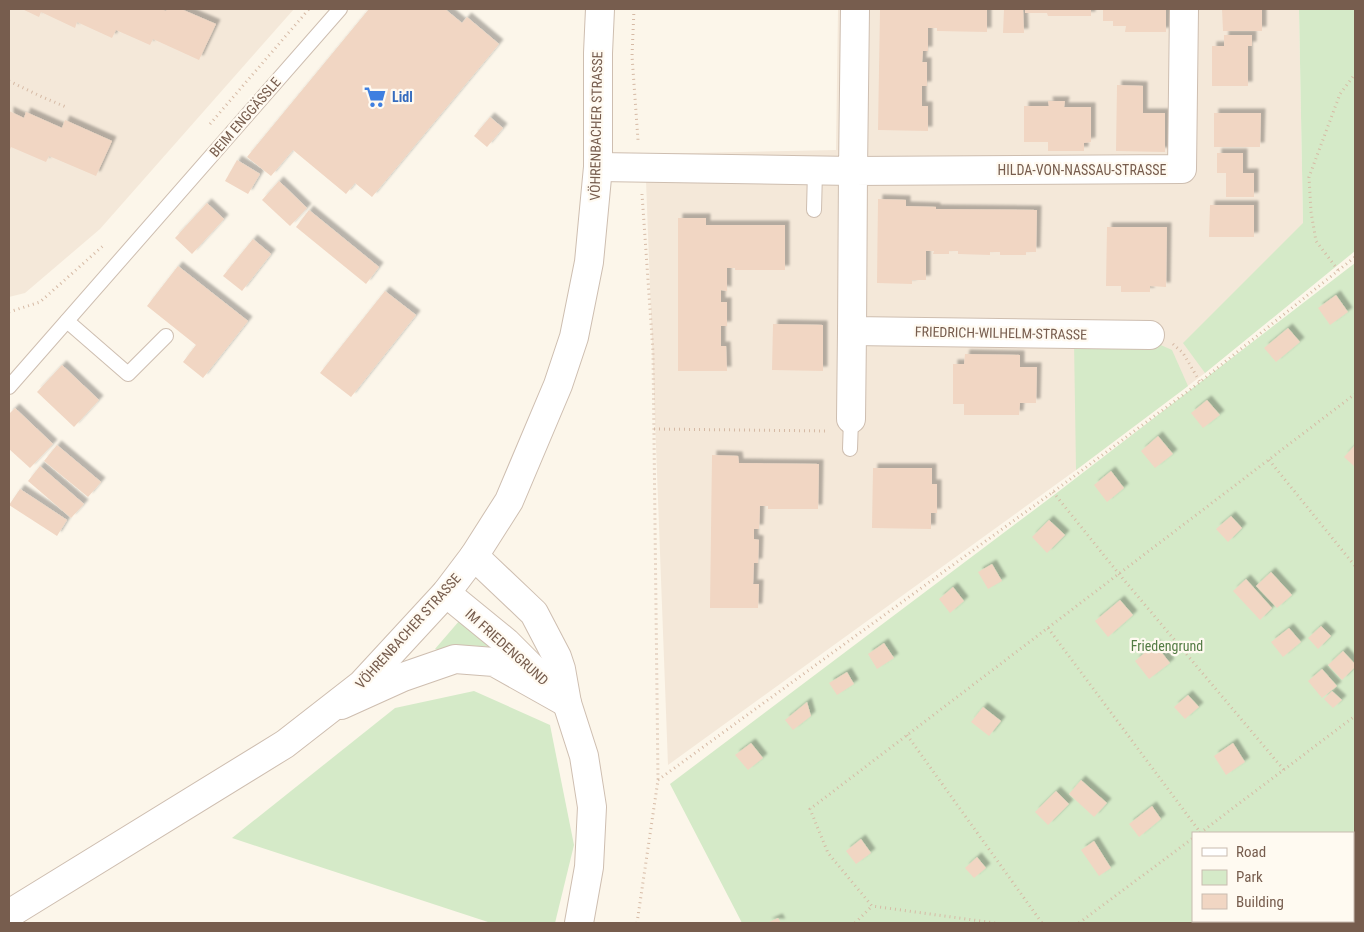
<svg xmlns="http://www.w3.org/2000/svg" width="1364" height="932" viewBox="0 0 1364 932" font-family="'Roboto Condensed',sans-serif">
<style>
.residential{fill:#f4e8d9}
.green{fill:#d5eac8}
.building{fill:#f1d6c3;filter:url(#shadow)}
.lines{fill:none;stroke-linecap:round;stroke-linejoin:round}
.service-casing{stroke:#cebeb0;stroke-width:16}
.minor-casing{stroke:#cebeb0;stroke-width:30}
.tertiary-casing{stroke:#cebeb0;stroke-width:30}
.path{stroke:#d6baa5;stroke-width:3;stroke-dasharray:1 4;stroke-linecap:butt}
.service{stroke:#fff;stroke-width:14}
.minor{stroke:#fff;stroke-width:28}
.tertiary{stroke:#fff;stroke-width:28}
.labels{text-anchor:middle;dominant-baseline:central;stroke-width:4.5;stroke-linejoin:round;paint-order:stroke}
.shop-label{font-size:14px;font-weight:bold;fill:#366cbe;stroke:#fffaf1;text-anchor:start}
.street-label{font-size:14px;fill:#775d4e;stroke:#fffaf1}
.park-label{font-size:14px;fill:#547c45;stroke:#fffaf1}
</style>
<defs>
<filter id="shadow"><feDropShadow dx="4.5" dy="-4.5" stdDeviation="1" flood-color="#0004"/></filter>
</defs>
<rect width="100%" height="100%" fill="#fcf6ea"/>
<g class="residential">
<polygon points="9,9 294,9 100,229 25,293 9,297"/>
<polygon points="838,9 1299,9 1303,224 1328,272 1205,373 1076,470 668,765 645,154 836,150"/>
</g>
<g class="green">
<polygon points="1299,9 1355,9 1355,251 1205,373 1183,343 1303,223"/>
<polygon points="1355,263 1355,849 1353,851 1353,833 1193,833 1193,921 1260,921 1256,923 742,923 670,784 1054,495"/>
<polygon points="1145,338 1172,350 1188,386 1076,470 1074,342"/>
<path d="M460,620L490,647C478,646 466,645 454,647C447,648 442,652 435,649Z"/>
<polygon points="474,691 550,725 574,845 555,923 491,923 232,838 395,708"/>
</g>
<g class="building">
<polygon points="22,9 161,9 166,11 167,9 181,9 216,24 199,60 153,39 150,45 116,30 112,38 77,22 75,28 41,12 39,17"/>
<polygon points="369,9 445,9 462,23 467,17 499,44 372,197 355,183 346,194 293,150 271,176 247,157"/>
<polygon points="880,9 987,9 987,32 937,31 937,28 928,28 928,51 923,51 922,62 927,62 927,86 922,86 922,106 928,106 928,131 878,130"/>
<polygon points="1004,9 1023,9 1024,33 1003,33"/>
<polygon points="1025,9 1091,9 1091,16 1048,16 1047,13 1025,13"/>
<polygon points="1103,9 1166,9 1166,32 1125,32 1126,26 1113,26 1113,21 1103,21"/>
<polygon points="1222,9 1262,9 1262,31 1223,31"/>
<polygon points="1224,35 1252,35 1252,46 1248,46 1248,86 1212,86 1212,46 1224,46"/>
<polygon points="1117,85 1143,86 1143,113 1165,113 1165,152 1116,151"/>
<polygon points="1048,101 1065,101 1064,107 1091,107 1091,142 1084,143 1084,151 1048,151 1048,142 1024,142 1024,106 1049,106"/>
<polygon points="9,111 24,118 26,112 62,128 65,120 112,141 96,176 49,156 46,162 11,147 9,152"/>
<polygon points="1214,113 1261,113 1260,147 1214,147"/>
<polygon points="490,117 503,128 487,147 474,136"/>
<polygon points="1217,153 1243,153 1243,173 1254,173 1254,197 1226,197 1226,173 1217,173"/>
<polygon points="237,160 260,174 248,194 225,181"/>
<polygon points="279,181 307,208 290,226 262,200"/>
<polygon points="878,199 906,200 906,206 936,207 936,209 1037,210 1036,252 1026,252 1026,255 1000,255 1000,252 990,252 990,255 958,254 958,251 949,251 949,254 933,254 934,251 926,251 926,280 912,280 912,284 877,283"/>
<polygon points="207,203 224,219 192,254 175,238"/>
<polygon points="1210,205 1254,205 1254,237 1209,237"/>
<polygon points="309,210 379,267 366,284 296,227"/>
<polygon points="678,218 706,218 706,225 785,225 785,270 735,270 735,268 727,268 727,291 721,290 721,302 727,302 727,326 721,326 721,346 726,346 727,371 678,371"/>
<polygon points="1107,227 1167,227 1166,287 1150,286 1150,292 1121,292 1121,286 1106,286"/>
<polygon points="253,239 271,254 242,291 223,276"/>
<polygon points="178,266 248,321 203,378 183,362 196,345 147,306"/>
<polygon points="385,291 416,315 351,397 320,373"/>
<polygon points="1336,295 1348,312 1330,325 1318,308"/>
<polygon points="773,324 823,325 823,371 772,370"/>
<polygon points="1288,328 1300,342 1276,362 1264,348"/>
<polygon points="965,354 1020,355 1020,367 1037,367 1036,403 1020,403 1019,415 964,415 964,404 953,404 953,364 964,364"/>
<polygon points="62,365 99,400 74,427 37,392"/>
<polygon points="1207,400 1220,415 1203,428 1191,413"/>
<polygon points="15,408 53,444 30,468 9,449 9,414"/>
<polygon points="1158,436 1173,454 1155,468 1141,451"/>
<polygon points="57,445 101,482 88,497 44,461"/>
<polygon points="1355,445 1355,467 1344,457"/>
<polygon points="712,455 738,456 739,463 819,464 818,509 768,509 768,506 760,506 759,529 754,529 754,539 759,540 758,563 754,563 753,584 759,584 758,608 710,608"/>
<polygon points="40,466 84,504 71,518 28,481"/>
<polygon points="873,468 932,468 932,484 937,484 937,513 931,513 931,529 872,528"/>
<polygon points="1111,471 1124,488 1107,502 1094,485"/>
<polygon points="20,489 67,520 57,536 9,505"/>
<polygon points="1231,516 1242,528 1228,542 1216,529"/>
<polygon points="1049,520 1065,535 1047,553 1032,537"/>
<polygon points="992,564 1002,581 988,589 978,572"/>
<polygon points="1271,572 1292,595 1277,608 1256,586"/>
<polygon points="1246,579 1272,608 1260,620 1233,591"/>
<polygon points="953,587 964,601 950,613 939,599"/>
<polygon points="1120,600 1133,615 1108,637 1095,621"/>
<polygon points="1321,626 1331,636 1318,649 1308,638"/>
<polygon points="1289,628 1301,642 1283,657 1271,642"/>
<polygon points="884,643 894,658 877,669 868,654"/>
<polygon points="1155,644 1170,663 1149,679 1135,661"/>
<polygon points="1343,651 1355,664 1355,667 1342,680 1328,665"/>
<polygon points="1322,669 1337,686 1322,698 1308,681"/>
<polygon points="847,672 854,684 837,695 829,683"/>
<polygon points="1332,691 1342,700 1333,708 1324,699"/>
<polygon points="1188,695 1199,707 1185,719 1174,707"/>
<polygon points="807,702 811,716 793,730 785,720"/>
<polygon points="983,707 1001,721 989,736 971,722"/>
<polygon points="751,743 763,758 748,770 735,755"/>
<polygon points="1233,743 1245,762 1226,775 1214,756"/>
<polygon points="1081,780 1107,803 1094,817 1069,794"/>
<polygon points="1056,791 1069,804 1048,825 1035,812"/>
<polygon points="1152,806 1161,819 1139,837 1129,824"/>
<polygon points="861,839 871,853 856,864 846,851"/>
<polygon points="1094,841 1111,868 1099,876 1081,850"/>
<polygon points="977,857 986,868 974,878 965,868"/>
<polygon points="778,918 781,923 767,923"/>
</g>
<g class="lines">
<g class="service-casing">
<g id="service">
<polyline points="814,210 815,171"/>
<polyline points="67,321 128,374 166,336"/>
<polyline points="9,387 340,9"/>
<polyline points="850,449 851,419"/>
</g>
</g>
<g class="minor-casing">
<g id="minor">
<polyline points="598,167 853,171 855,9"/>
<polyline points="1150,335 852,331 853,171 1182,169 1184,9"/>
<polyline points="851,419 852,331"/>
<polyline points="474,556 534,613 557,657 561,669 567,703 584,756 592,807 589,867 579,923"/>
<polyline points="446,593 506,642 543,679"/>
<polyline points="341,705 403,677 455,659 494,662 567,703"/>
<polyline points="1353,873 1355,871"/>
<polyline points="1287,923 1290,921"/>
</g>
</g>
<g class="tertiary-casing">
<polyline id="tertiary" points="9,914 285,744 362,684 446,593 474,556 509,501 558,385 574,337 589,262 598,167 598,53 600,9"/>
</g>
<g class="path">
<polyline points="634,9 632,56 638,140"/>
<polyline points="9,81 40,96 66,107"/>
<polyline points="210,124 309,9"/>
<polyline points="1338,270 1316,241 1311,212 1309,177 1340,94 1355,74"/>
<polyline points="9,312 40,302 104,245"/>
<polyline points="1173,344 1183,353 1200,382"/>
<polyline points="654,429 828,431"/>
<polyline points="1269,460 1355,566"/>
<polyline points="1053,492 1119,574 1284,770"/>
<polyline points="1048,628 1200,832"/>
<polyline points="907,735 1042,923"/>
<polyline points="658,780 1053,492 1200,382 1355,257"/>
<polyline points="1200,833 1355,716"/>
<polyline points="637,923 658,780 653,352 642,194"/>
<polyline points="855,923 872,906"/>
<polyline points="995,923 872,906 828,853 810,809 1355,394"/>
<polyline points="1079,923 1193,838"/>
</g>
<use href="#service" class="service"/>
<use href="#minor" class="minor"/>
<use href="#tertiary" class="tertiary"/>
</g>
<defs>
<g id="supermarket-bare" transform="scale(1.725)"><path d="M-6-5.5h2.5l.6 2H6L4.5 2H-2.5L-4.4-4H-6ZM-1.5 3.2a1.3 1.3 0 1 0 .1 0ZM3 3.2a1.3 1.3 0 1 0 .1 0Z" fill="#3f7fe0" stroke="#fffaf1" stroke-width="2.5" paint-order="stroke"/></g>
</defs>
<g fill-rule="evenodd">
<use href="#supermarket-bare" x="375" y="97"/>
</g>
<g class="labels">
<g class="shop-label">
<text x="392" y="97">Lidl</text>
</g>
<g class="street-label">
<text transform="translate(245 117) rotate(-49)">BEIM ENGGÄSSLE</text>
<text transform="translate(596 126) rotate(-89)">VÖHRENBACHER STRASSE</text>
<text x="1082" y="170">HILDA-VON-NASSAU-STRASSE</text>
<text transform="translate(1001 333) rotate(1)">FRIEDRICH-WILHELM-STRASSE</text>
<text transform="translate(408 631) rotate(-48)">VÖHRENBACHER STRASSE</text>
<text transform="translate(507 647) rotate(42)">IM FRIEDENGRUND</text>
</g>
<g class="park-label">
<text x="1167" y="646">Friedengrund</text>
</g>
</g>
<rect width="1364" height="932" fill="none" stroke="#775d4e" stroke-width="20"/>
<rect x="1192" y="832" width="162" height="90" fill="#fffaf1" stroke="#c9bbb0"/>
<rect x="1202" y="848" width="25" height="8" fill="#ffffff" stroke="#c9bbb0"/>
<text x="1236" y="857" font-size="15" fill="#775d4e">Road</text>
<rect x="1202" y="870" width="25" height="15" fill="#d5eac8" stroke="#c9bbb0"/>
<text x="1236" y="882" font-size="15" fill="#775d4e">Park</text>
<rect x="1202" y="894" width="25" height="15" fill="#f1d6c3" stroke="#c9bbb0"/>
<text x="1236" y="907" font-size="15" fill="#775d4e">Building</text>
</svg>
